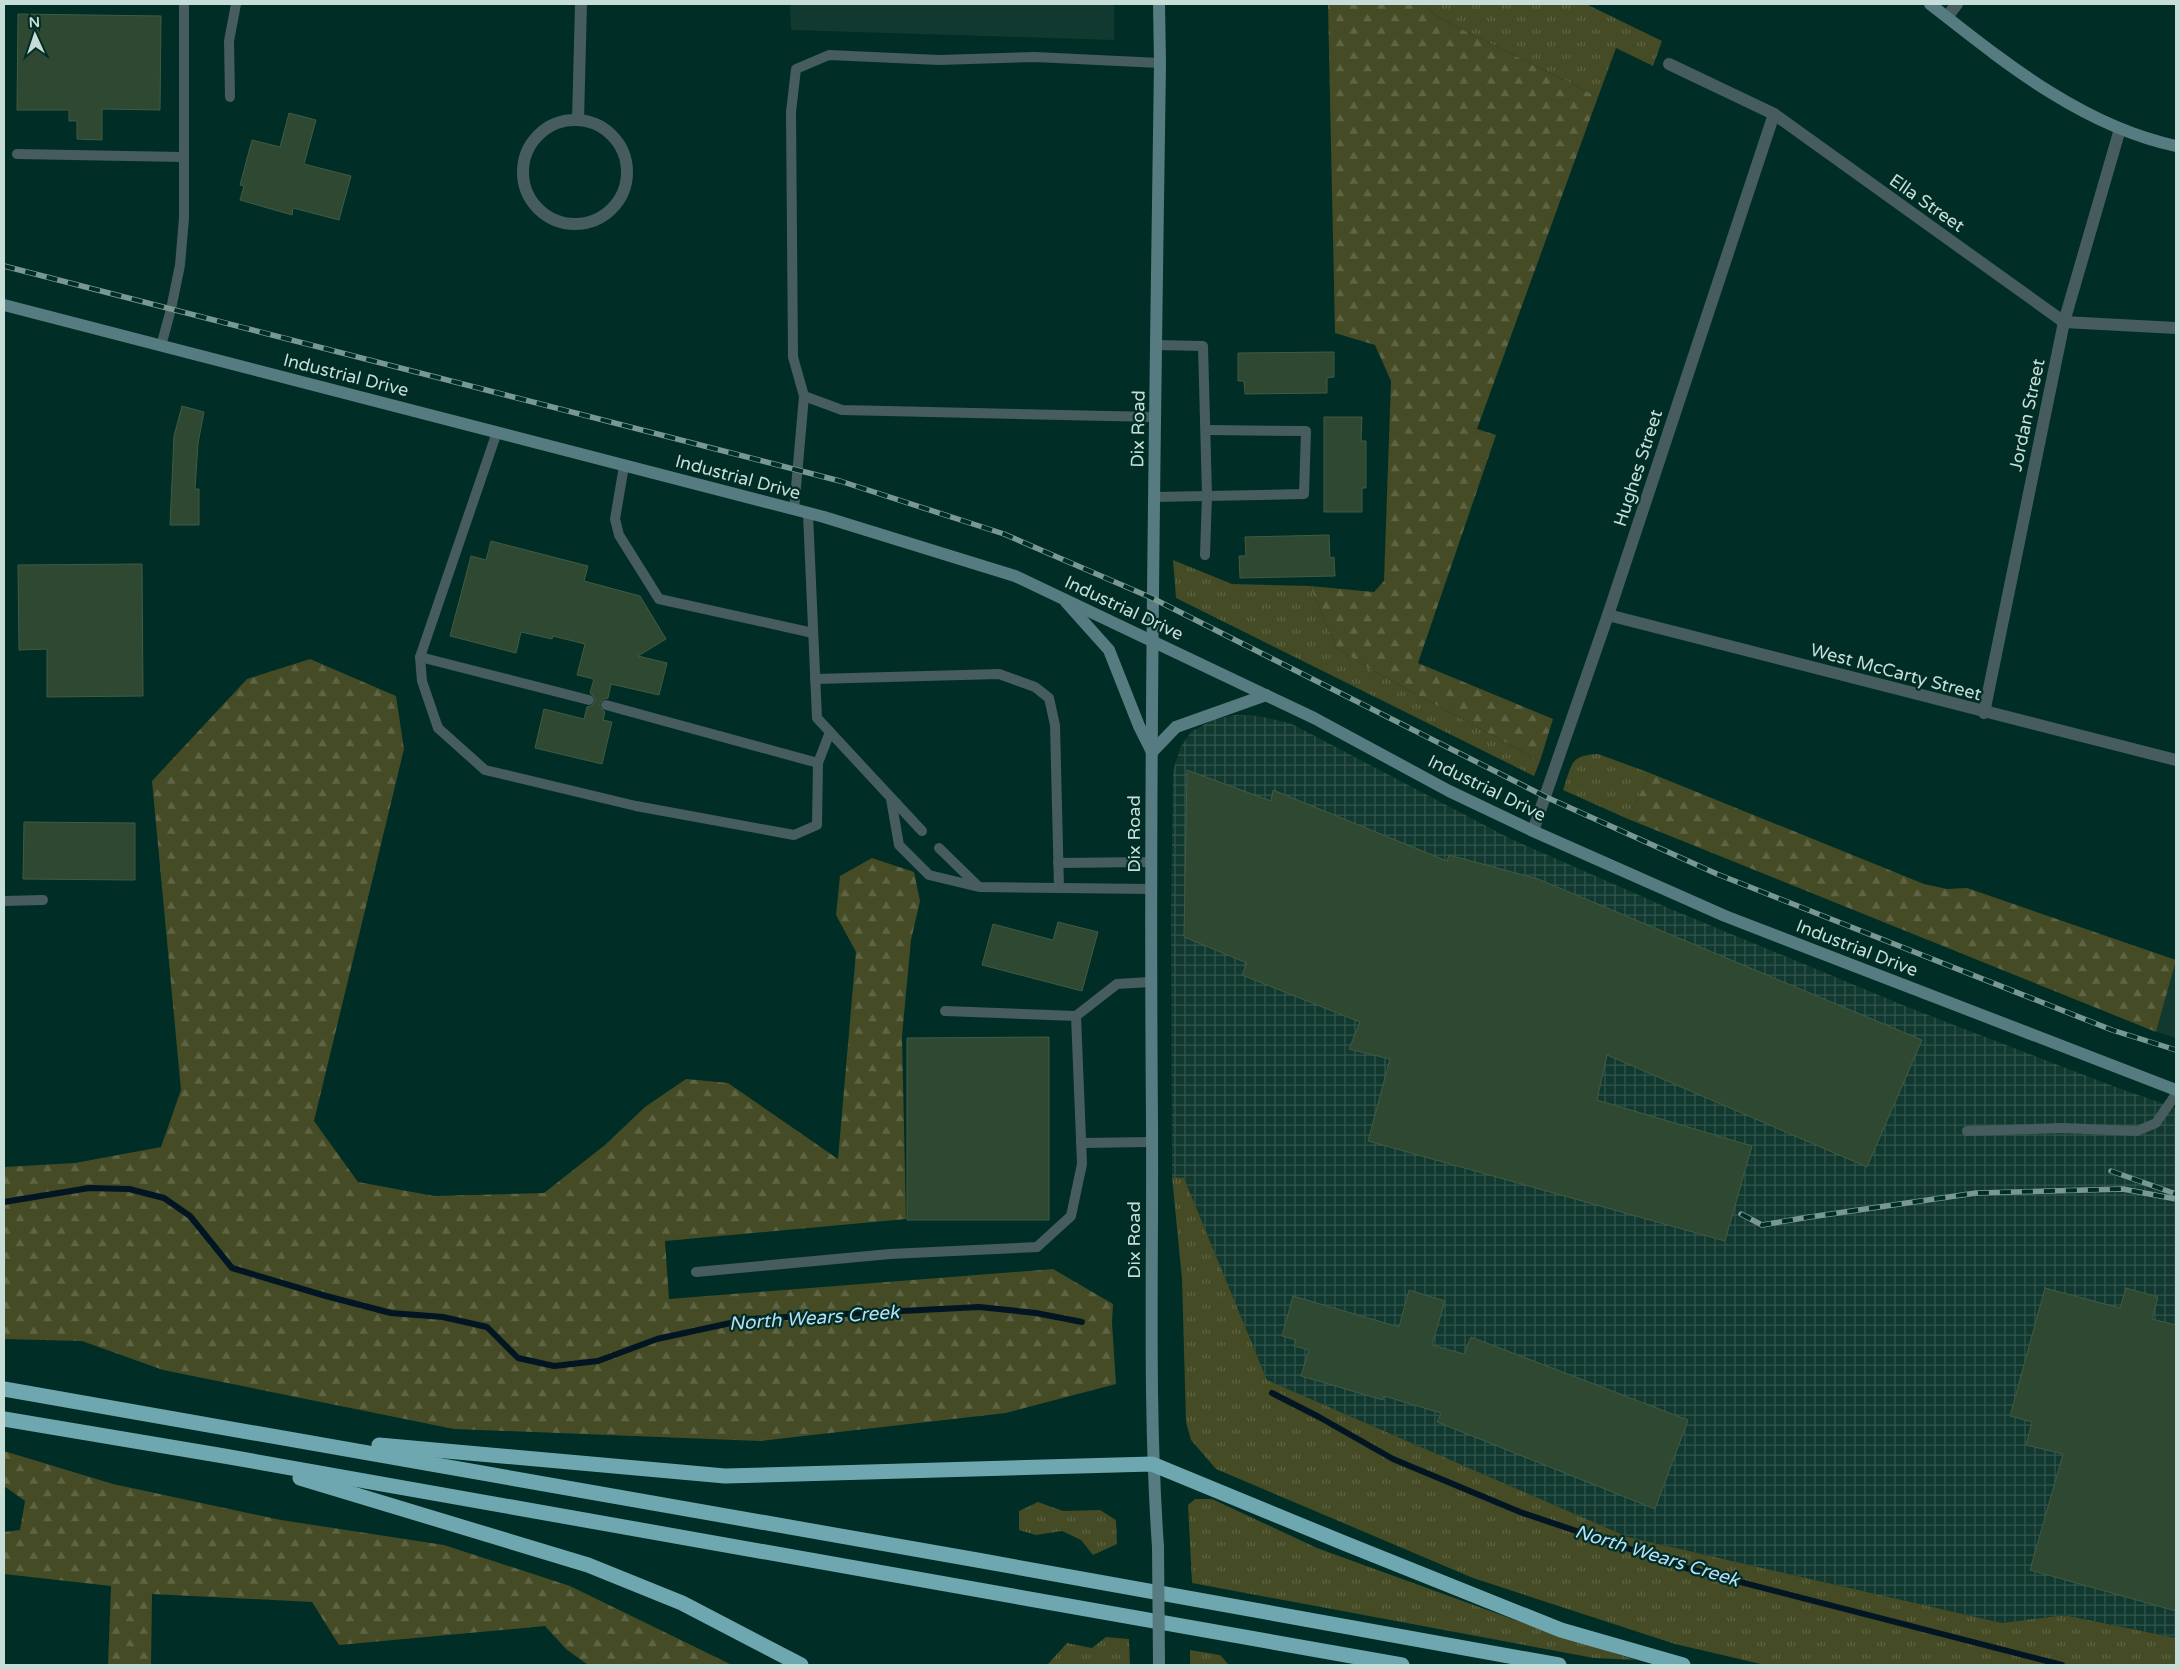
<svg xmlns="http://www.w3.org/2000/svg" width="2180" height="1669" viewBox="0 0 2180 1669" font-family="'Varela Round',sans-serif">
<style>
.built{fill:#113930}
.industrial{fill:url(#industrial-grid)}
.grass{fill:url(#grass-tufts)}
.forest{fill:url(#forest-firs)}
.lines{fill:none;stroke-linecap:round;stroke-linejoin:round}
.stream{stroke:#021522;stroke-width:6}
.building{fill:#2f4831;stroke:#415b43}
.service{stroke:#465c5f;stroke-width:10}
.minor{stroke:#465c5f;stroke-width:12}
.secondary{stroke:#567b80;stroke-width:12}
.motorway{stroke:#6ea7af;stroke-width:15}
.rail-casing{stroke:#799891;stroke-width:5.5}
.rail{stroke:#002d25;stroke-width:4;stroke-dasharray:11;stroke-linecap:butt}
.secondary-bridge{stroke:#567b80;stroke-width:12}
.labels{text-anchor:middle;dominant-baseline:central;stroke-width:4.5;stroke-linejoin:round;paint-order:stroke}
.street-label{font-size:18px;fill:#c7ddd7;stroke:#002d25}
.water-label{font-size:19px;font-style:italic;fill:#b8dff9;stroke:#002d25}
</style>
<defs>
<pattern id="industrial-grid" width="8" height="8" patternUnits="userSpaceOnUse" patternTransform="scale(1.25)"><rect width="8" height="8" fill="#113930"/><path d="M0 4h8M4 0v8" fill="none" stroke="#32554d"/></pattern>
<pattern id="grass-tufts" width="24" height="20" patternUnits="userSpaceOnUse" patternTransform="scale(1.25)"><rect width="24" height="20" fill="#454b25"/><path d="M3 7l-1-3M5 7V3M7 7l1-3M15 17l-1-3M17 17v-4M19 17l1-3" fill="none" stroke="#5e6444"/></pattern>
<pattern id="forest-firs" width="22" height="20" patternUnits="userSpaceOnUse" patternTransform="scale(1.25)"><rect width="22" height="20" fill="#454b25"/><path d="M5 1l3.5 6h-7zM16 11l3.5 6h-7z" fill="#5e6444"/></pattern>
</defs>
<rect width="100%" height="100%" fill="#002d25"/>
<g class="built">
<polygon points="790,4 1114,4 1114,40 791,30"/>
<polygon points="2176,958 2176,1038 2156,1032"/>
</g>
<polygon class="industrial" points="1236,715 1258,716 1290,723 1511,839 1666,907 1910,1008 2118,1088 2176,1108 2176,1638 2064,1615 2002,1623 1628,1537 1267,1380 1184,1178 1172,1177 1171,913 1173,771 1181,746 1192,731 1215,719"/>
<g class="grass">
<polygon points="1424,4 1586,4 1662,41 1653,66 1616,48 1598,97 1437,17"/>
<polygon points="1173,560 1232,584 1310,586 1336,647 1368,668 1540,761 1534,776 1176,598"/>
<path d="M1598,754L1650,773L1628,819L1563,790C1572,765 1569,755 1598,754Z"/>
<polygon points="1172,1177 1184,1178 1267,1380 1628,1537 2002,1623 2064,1615 2176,1638 2176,1665 1765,1665 1675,1644 1473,1578 1216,1469 1191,1440 1186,1422 1182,1279"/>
<polygon points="1195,1499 1212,1499 1317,1548 1537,1628 1635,1660 1594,1658 1192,1583 1188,1505"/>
<polygon points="1038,1502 1063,1511 1100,1510 1116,1520 1117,1544 1093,1555 1081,1540 1062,1531 1036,1535 1019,1530 1019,1511"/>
<polygon points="1106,1637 1129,1639 1130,1665 1047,1665 1067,1643 1092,1648"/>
<polygon points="1190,1650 1220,1655 1229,1665 1190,1665"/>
</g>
<g class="forest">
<polygon points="1328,4 1424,4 1437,17 1598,97 1477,429 1496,435 1418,663 1553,719 1540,761 1368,668 1336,647 1310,586 1374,592 1384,581 1391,381 1375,345 1335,333"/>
<polygon points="310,659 396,696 404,749 314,1121 358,1182 434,1196 544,1193 605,1145 645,1107 686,1079 728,1083 838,1159 856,952 836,915 840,876 872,858 914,872 920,901 911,940 902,1036 906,1219 665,1241 669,1299 1053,1269 1113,1304 1112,1323 1116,1384 1006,1413 760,1441 454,1429 163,1370 82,1341 4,1339 4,1167 75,1163 161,1147 181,1090 152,781 247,679"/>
<polygon points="1650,773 1924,884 1947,889 1967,888 2176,960 2156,1032 1628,819"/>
<polygon points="4,1451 113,1484 281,1520 444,1545 570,1586 732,1665 588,1665 566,1649 545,1626 339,1645 312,1602 152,1594 151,1665 108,1665 111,1586 4,1574 4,1532 20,1530 25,1501 4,1486"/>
</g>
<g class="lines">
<g class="stream">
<polyline points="4,1202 89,1188 129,1189 164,1198 190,1216 232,1268 326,1296 391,1313 443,1317 487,1327 518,1358 554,1366 598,1361 657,1339 749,1319 979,1307 1036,1313 1082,1322"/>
<polyline points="1272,1393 1319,1417 1393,1459 1520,1512 1686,1568 2062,1665"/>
</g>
</g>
<g class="building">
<polygon points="18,14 161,16 160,110 102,109 102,140 77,139 77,121 69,121 69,110 17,110"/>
<polygon points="289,113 316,120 304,164 351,176 339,220 293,208 292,215 240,200 244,186 240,185 252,140 280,147"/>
<polygon points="1334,352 1334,377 1327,378 1327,393 1245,394 1244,381 1238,381 1238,353"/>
<polygon points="182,406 204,412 198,443 195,489 199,489 199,525 170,525 174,436"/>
<polygon points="1324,417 1362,417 1361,441 1366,441 1366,488 1362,488 1362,512 1324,512"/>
<polygon points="1329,535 1330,558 1334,557 1335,576 1240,578 1239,556 1246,556 1245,537"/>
<polygon points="491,541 588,566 584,581 640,596 666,639 638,656 667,663 659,695 611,684 608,698 604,699 600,703 600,707 605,712 603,720 612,722 602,764 535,748 544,709 584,719 587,707 591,706 595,702 595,698 590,693 594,679 577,675 585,644 553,636 552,639 521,632 516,653 450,636 471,556 486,560"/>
<polygon points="142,564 143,696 47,697 47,649 19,650 18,565"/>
<polygon points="1187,770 1271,801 1273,790 1447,861 1449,855 1538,879 1922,1040 1867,1167 1607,1055 1597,1100 1752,1146 1725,1241 1368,1141 1390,1059 1349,1049 1360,1022 1242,975 1247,963 1184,937"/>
<polygon points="24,822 135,823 135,880 23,879"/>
<polygon points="1058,922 1098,932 1082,991 982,965 993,924 1053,940"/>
<polygon points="1049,1037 1049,1220 907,1220 907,1038"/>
<polygon points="2045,1288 2120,1308 2126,1288 2158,1297 2152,1319 2176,1325 2176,1611 2030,1570 2063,1454 2026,1445 2032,1422 2010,1416"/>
<polygon points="1409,1290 1445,1301 1432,1345 1464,1354 1471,1337 1688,1420 1655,1509 1437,1422 1441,1413 1384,1396 1383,1400 1301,1376 1309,1350 1294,1346 1296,1340 1282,1336 1293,1296 1399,1327"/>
</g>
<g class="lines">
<g class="service">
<polyline points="230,97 229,41 236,4"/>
<polyline points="17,154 183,157"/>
<polyline points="1156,345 1203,346 1207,495 1205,555"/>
<polyline points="161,346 171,309 180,265 184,218 184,4"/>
<polyline points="1155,417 842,410 804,396 793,357 791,112 796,69 829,55 939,60 1035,57 1160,63"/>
<polyline points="624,466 615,519 619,535 659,599 813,633"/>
<polyline points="1154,497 1304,494 1306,431 1206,430"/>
<polyline points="794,510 804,396"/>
<polyline points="808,514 817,718 922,831"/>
<polyline points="420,657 497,432"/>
<polyline points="815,679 999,674 1035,687 1049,698 1055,725 1059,888"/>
<polyline points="589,700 420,657 422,681 438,728 485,770 636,806 794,835 817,825 818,763"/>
<polyline points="606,705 818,763 830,732"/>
<polyline points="891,799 899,845 929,875 979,887 1151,889"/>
<polyline points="939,848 978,886"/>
<polyline points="1058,863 1151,862"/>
<polyline points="4,901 43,900"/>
<polyline points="1076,1016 1117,984 1150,982"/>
<polyline points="1967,1131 2062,1128 2137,1131 2156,1123 2176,1094"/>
<polyline points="1081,1143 1152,1142"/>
<polyline points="696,1272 890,1254 1037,1247 1071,1216 1082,1164 1076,1016 945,1011"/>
</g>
<g class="minor">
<polyline points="1947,17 1957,4"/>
<polyline points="1669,64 1774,114 2064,322 2176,328"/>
<circle cx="575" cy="172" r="52"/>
<polyline points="578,120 581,4"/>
<polyline points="1608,615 2176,760"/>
<polyline points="1984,713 2064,322 2120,129"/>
<polyline points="1533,831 1608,615 1774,114"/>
</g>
<g class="secondary">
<path d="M1930,4C2004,62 2082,126 2176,146"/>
<polyline points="4,305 824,517 1015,576 1314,718 1449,791 1533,831 1725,916 2176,1090"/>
<polyline points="1066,602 1109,650 1139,726 1152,752 1176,727 1266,695"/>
<path d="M1158,1547C1148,1405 1153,1264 1152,1122C1149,769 1155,416 1160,63L1159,4"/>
</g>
<g class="motorway">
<polyline points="4,1389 977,1560 1559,1665"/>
<polyline points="4,1419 224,1456 1402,1665"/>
<polyline points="379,1445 725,1476 1152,1464 1344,1543 1561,1630 1683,1665"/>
<polyline points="300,1478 588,1565 682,1603 801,1665"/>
</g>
<g class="rail-casing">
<g id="rail">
<polyline points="4,266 840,481 1004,534 1152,598 1546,797 1717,874 2112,1030 2176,1050"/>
<polyline points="2111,1171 2176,1194"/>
<polyline points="1741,1214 1762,1225 1803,1218 1976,1193 2123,1189 2176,1199"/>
</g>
</g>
<use href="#rail" class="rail"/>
<polyline class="secondary-bridge" points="1158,1547 1159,1665"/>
</g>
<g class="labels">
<g class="street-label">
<text transform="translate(1927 203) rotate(35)">Ella Street</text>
<text transform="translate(346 375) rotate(14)">Industrial Drive</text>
<text transform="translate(2027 415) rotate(-78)">Jordan Street</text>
<text transform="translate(1138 429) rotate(-89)">Dix Road</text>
<text transform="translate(1638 468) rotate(-72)">Hughes Street</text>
<text transform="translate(738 477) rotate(15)">Industrial Drive</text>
<text transform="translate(1124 608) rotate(25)">Industrial Drive</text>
<text transform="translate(1896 672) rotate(15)">West McCarty Street</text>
<text transform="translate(1487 788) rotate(26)">Industrial Drive</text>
<text transform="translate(1134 834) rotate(-90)">Dix Road</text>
<text transform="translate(1857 948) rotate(21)">Industrial Drive</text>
<text transform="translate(1134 1240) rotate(-90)">Dix Road</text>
</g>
<g class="water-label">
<text transform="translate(814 1318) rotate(-4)">North Wears Creek</text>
<text transform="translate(1657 1556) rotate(17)">North Wears Creek</text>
</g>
</g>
<rect width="2180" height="1669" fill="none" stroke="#c7ddd7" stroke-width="10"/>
<g transform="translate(35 35) rotate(357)" stroke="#002d25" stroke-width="4" paint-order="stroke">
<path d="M0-4L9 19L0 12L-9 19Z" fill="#c7ddd7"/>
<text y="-8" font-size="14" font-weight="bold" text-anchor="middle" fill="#c7ddd7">N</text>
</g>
</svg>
